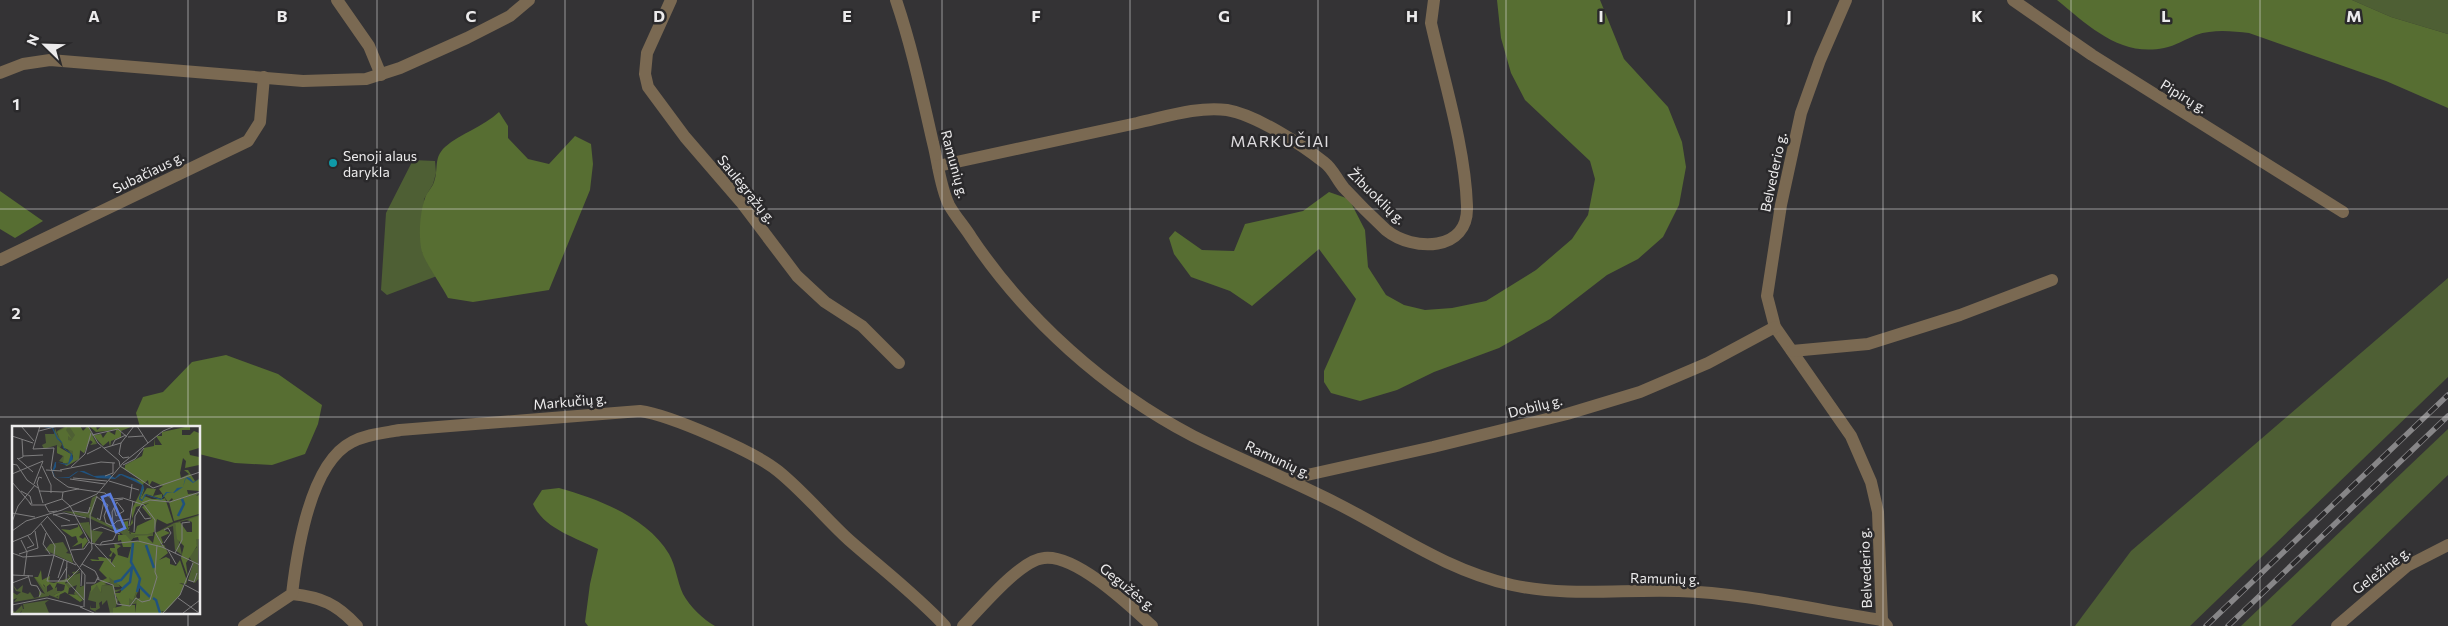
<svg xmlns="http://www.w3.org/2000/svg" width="2448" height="626" viewBox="0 0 2448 626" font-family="Commissioner,sans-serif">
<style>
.green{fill:#4e5f34}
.forest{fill:#576e32}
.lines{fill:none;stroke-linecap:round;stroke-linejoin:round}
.minor{stroke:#7a6952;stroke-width:12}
.rail-casing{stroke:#878688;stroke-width:5.5}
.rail{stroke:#2a292b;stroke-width:4;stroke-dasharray:11;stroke-linecap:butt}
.grid{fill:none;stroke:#ecebec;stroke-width:1;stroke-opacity:0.55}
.culture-dot{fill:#0f9aa8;stroke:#2a292b;stroke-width:2}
.labels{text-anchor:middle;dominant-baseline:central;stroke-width:5;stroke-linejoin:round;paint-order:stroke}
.street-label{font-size:14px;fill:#ecebec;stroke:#2a292b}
.poi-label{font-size:14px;fill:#ecebec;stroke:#2a292b;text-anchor:start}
.quarter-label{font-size:16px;letter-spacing:1px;fill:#dedcdf;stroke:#2a292b}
.inset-river{fill:none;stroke:#20527e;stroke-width:2.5}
.inset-road{fill:none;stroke:#7e7d7e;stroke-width:1}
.view{fill:#5b7dde;fill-opacity:0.15;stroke:#5b7dde;stroke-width:2.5}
.inset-edge{fill:none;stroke:#ecebec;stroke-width:2.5}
.grid-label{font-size:16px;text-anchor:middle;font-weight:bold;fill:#ecebec;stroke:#2a292b;stroke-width:5;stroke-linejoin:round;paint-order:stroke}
</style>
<rect width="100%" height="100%" fill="#343335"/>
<g class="green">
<polygon points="2352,0 2448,0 2448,34 2391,17"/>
<polygon points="413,160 435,161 436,173 433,184 424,199 422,252 437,276 387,295 381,290 386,213"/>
<polygon points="2448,278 2448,377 2190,626 2075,626 2131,551"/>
<polygon points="2448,429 2448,475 2291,626 2241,626"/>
</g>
<g class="forest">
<polygon points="1497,0 1600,0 1624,59 1668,107 1682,142 1686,167 1679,205 1663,237 1638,259 1607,275 1550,319 1499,348 1434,372 1397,390 1360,401 1331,393 1324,382 1324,371 1356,299 1319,249 1252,306 1230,291 1191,277 1174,254 1169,238 1175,231 1202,250 1234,251 1245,224 1303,211 1329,192 1349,199 1365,230 1368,267 1386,295 1404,305 1425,310 1452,308 1486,301 1536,270 1572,239 1588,215 1595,179 1590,161 1525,100 1511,73 1501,38"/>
<path d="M2057,0H2352L2391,17L2448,34V108L2386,81L2249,33C2232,31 2213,29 2196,35C2186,39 2175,46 2164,48C2120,57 2089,26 2057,0Z"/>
<path d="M499,112L508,126V138L528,159L549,164L575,136L591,144L593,164L590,190L549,290L473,302L448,298C443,288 424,260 422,252C418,237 420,212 425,198C427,192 432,188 434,182C439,169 433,158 445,147C461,133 483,127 499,112Z"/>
<polygon points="0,191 43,221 15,238 0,229"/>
<polygon points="226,355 278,374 322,405 318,424 305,454 272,465 235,463 199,454 199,427 140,427 136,413 143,397 163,392 192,362"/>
<path d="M559,488C598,499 647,517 669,554C676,566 677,581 683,594C690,607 703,619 715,626H588L585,622L590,584L598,549C575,537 544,529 533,504L542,490Z"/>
</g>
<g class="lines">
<g class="minor">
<polyline points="337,0 369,46 381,75"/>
<polyline points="671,0 647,53 645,74 648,87 685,137 741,202 797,276 825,302 862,326 899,363"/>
<path d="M896,0C912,47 922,95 933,143C938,162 940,187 949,205C955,216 964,226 971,237C1026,319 1105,390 1193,436C1241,460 1291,480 1338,504C1397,534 1446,570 1512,585C1569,597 1621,589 1679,591C1747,593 1814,610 1882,620"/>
<polyline points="1846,0 1820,60 1801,113 1781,205 1767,296 1775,327 1851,436 1871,482 1878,512 1882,620 1887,626"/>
<polyline points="2013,0 2092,55 2343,212"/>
<polyline points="0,73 23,64 50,60 303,81 366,79 400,68 467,38 510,16 529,0"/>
<path d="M938,166C1005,151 1071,137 1137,123C1165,117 1198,106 1227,110C1256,115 1301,144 1325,163C1333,169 1337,180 1344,188C1357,202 1372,217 1386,230C1413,252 1469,252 1467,206C1465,147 1444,81 1431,23L1434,0"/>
<polyline points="0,260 248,141 260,122 264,77"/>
<polyline points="1792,351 1868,344 1960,315 2052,280"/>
<polyline points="1289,479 1433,447 1567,414 1640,392 1708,363 1775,327"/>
<path d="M292,594C321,597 337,604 357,626"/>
<path d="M244,626L292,594C297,551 310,463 352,442C367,434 384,433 400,430L640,411C670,415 755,452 778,471C804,492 825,518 849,540C882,569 915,594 945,626"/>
<path d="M963,626C981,608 1020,560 1044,558C1076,554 1130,606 1152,626"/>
<polyline points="2337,626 2407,566 2448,545"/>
</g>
<g class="rail-casing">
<g id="rail">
<polyline points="2206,626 2448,395"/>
<polyline points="2228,626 2448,416"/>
</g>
</g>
<use href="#rail" class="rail"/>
</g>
<path class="grid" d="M188,0V427M377,0V626M565,0V626M753,0V626M942,0V626M1130,0V626M1318,0V626M1506,0V626M1695,0V626M1883,0V626M2071,0V626M2260,0V626M0,209H2448M0,417H2448M188,612V626"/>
<circle class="culture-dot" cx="333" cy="163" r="5"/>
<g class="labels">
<g class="street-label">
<text transform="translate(2184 96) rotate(31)">Pipirų g.</text>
<text transform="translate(955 164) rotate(75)">Ramunių g.</text>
<text transform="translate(148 172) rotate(-26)">Subačiaus g.</text>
<text transform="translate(1773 172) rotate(-78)">Belvederio g.</text>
<text transform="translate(747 189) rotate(51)">Saulėgrąžų g.</text>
<text transform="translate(1377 196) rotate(44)">Žibuoklių g.</text>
<text transform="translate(570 401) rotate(-5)">Markučių g.</text>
<text transform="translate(1535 406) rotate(-14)">Dobilų g.</text>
<text transform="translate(1278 459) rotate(25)">Ramunių g.</text>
<text transform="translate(1865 568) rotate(-92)">Belvederio g.</text>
<text transform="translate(2381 570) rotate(-37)">Geležinė g.</text>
<text transform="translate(1665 578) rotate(1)">Ramunių g.</text>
<text transform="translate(1128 587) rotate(39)">Gegužės g.</text>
</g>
<g class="poi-label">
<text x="343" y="155">Senoji alaus<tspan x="343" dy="16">darykla</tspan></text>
</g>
<g class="quarter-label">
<text x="1280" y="140">MARKUČIAI</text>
</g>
</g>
<g transform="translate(12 426)">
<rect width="188" height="188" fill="#343335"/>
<path d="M54,0H68L71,5L76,0L85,18L78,19L81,16L78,14L72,27L68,24L67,33L55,40L53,38L55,39L58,37L61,33V30L48,14L46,13L50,18L48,22L60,30L56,38L47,35L51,30L45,27V19L32,23L30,19L34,17L33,8H42L43,2L47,12L45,5ZM85,69L79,90L111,105L114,100L118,108L141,106V110H123L118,116L109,107L77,92L50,85L76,87L80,72ZM187,89L186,136L187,160V152L183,157L176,154L181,138L177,130L185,121L179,93L163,97L170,129L163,124L161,100L147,105L162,97ZM77,96L79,104L91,106L82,118L67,97ZM51,116L56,125L54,127L59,128L61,137L33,124L38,118ZM120,135L124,140L128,149V160L144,174L128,161L124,170L127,177L117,179V171L121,175L128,154L122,143L117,147L119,155L115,168L116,145L110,154L106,157L108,161H102L103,164L111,163L102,167L103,172L107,173L101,187H98L95,174L90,179V175L87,177L88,182L83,185L86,187L74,181L78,183L79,179V182H84V176L76,174L78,165L86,158L89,167L90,159L101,160L97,156V150L106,156L119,139V143L123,142ZM68,145L62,149L68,147V161L73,159V154L72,174L62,168L65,159L57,162L53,158L56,156L53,154L62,149L60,146ZM22,151L32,161L35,157V166L45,161V165H50L42,169L46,171L45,168L48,167L47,173L37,169V170L2,176L5,172L0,174V166L5,169L9,166L4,165L1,159L5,164L11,159L10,166L16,168L18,166L22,172L27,171V165L33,168ZM37,174L33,177L37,187H9L10,184L8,187H0V184L3,186L10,179L11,183H12L11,178Z" fill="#4e5f34"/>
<path d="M56,0L54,4L60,13L56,10V14L59,15L63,9L57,0H68L71,5L76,0L83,16L79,19L81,16L78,14L72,27L68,24L67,33L54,40L53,38L61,33V25L52,22L45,6ZM77,0H84L85,4L90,0H121L109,5V11L99,15L98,21L97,15L91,20L81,9L89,8L91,12L96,5L103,9L104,4L84,6ZM178,0V4H170V9H178L182,5L187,7V22L177,25L178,29L187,31V39L173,42L174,35L171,32L168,47L169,52L177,48L172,44H176L183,55L187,51L182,56L187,53V65L175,64L176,68L187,67L184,70L187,69V88L162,95L157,76L161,74L160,72L156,76L147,63L151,60L140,55L137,60L136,54L131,58L132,62V64L129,72L135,62L144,63L141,70L150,68V73L134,68L132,70L140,73H151L153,72L161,96L155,98L145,93L142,106L136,108H119L114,100L112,105L111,96L116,95V102L121,97L119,85L131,61L127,73L128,74L131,75L128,72L132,60L118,51L130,55L109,41L113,42V39L130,30L132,22L142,20L143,12V19H150L144,10H150V6ZM137,77L130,81L140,93L125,100L123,107L116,106L124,81ZM45,20L59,28L56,38L51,37L52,30L45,27ZM187,90V113H184L185,120L174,137L176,152L169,132L172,120L165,113L163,97L168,96L175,106H180V96L175,94ZM66,98L71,107L67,111L71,113L73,111L76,115L70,123V117L60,121L66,116L64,110L60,111L49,103L58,104L66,101ZM154,102L152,104L158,107L149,111L151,117L148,119H152L156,127L147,134L154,131L158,133V129V138L164,140L168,134L175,155L174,158L167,157L172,159L168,169L153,186L149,185L151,187H101V182L110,180L102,167H108L111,162L97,151L98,156L92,158L101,160L90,159L89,167L85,159L79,166V160L95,152L87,144L92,135H80L78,133L87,134L86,131H89L99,133V138L104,129L101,126L99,131L97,130L100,126L98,124V122H103L102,117L109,120L105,123L106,129L116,132L119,121H111L109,114L106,115V109H114L119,115H127L126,111L121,112L123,110L140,109L135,111L141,117L143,107ZM128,155V172L125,173L123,187V179H117V172L121,175ZM29,144L30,154L38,150L37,156L42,157L57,152L56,148L58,151L53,157L57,162L56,168L65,169L71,174L68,176L53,166L43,171L42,169L52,164L53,159L45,157L42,164L38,158L34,161L31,158L33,163L22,151H26Z" fill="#576e32" fill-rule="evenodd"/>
<path d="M23,0H44L41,2L46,12L50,16L52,22L60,28L61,33L57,38L54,39L44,36V41L41,46L44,52L57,51L64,46L67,45H72L82,50L98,49L103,52L107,48H110L123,53L131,59L132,62L128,72L130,74L133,68L149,73L154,66L161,67L165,62L171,61L173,53L175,51L178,52L181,56L187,53L181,57L174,52L171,61L162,67H155L149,74L134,69L130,75L127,73L130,59L109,49L103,53L85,52L67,45L57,52H44L40,46L43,36L56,38L59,28L51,22L50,17L45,13L40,2Z" fill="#20527e"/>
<path class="inset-river" d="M166,90L172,78L170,73M121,117L119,136L128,153L125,166M134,119L142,142M102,156L109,154L121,140M127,160L138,171M109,164L118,156L120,141M141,172L144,174L148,187"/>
<path class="inset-road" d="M9,0L22,15M28,0L21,23L42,22L39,42L42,51L56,61L67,63M76,0L86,17L107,35L108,40M125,0L136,17M27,5L46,0M80,9L106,3L115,11M0,10L21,17M116,11L131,10M109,17L107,28L111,32L117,31M100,20L103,14L114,9M92,22L109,17L122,0M75,28L89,21M11,30L31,29M5,32L21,46M6,33L11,31L10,13M0,38L5,39L15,54L26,62M111,39L123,33L132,22M30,40L39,59V67M108,40L141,62L188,46M59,41L73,28L79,7M34,44L50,45M48,44L89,36L103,37M0,48L31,35L22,58M93,50L101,47V37M30,52L27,51L25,57L31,77M61,52L95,55M58,53L93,58M97,55L127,64M0,56L19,78M9,65L18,70L20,78M27,65L51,66M93,67L102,75L111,73M85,71L96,79L92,90L94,97L100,100L105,95L117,93M50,73L58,80L78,117L88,119L126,115L150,121L188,139M50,73L51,66L66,63L93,67M100,73L111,72L132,79L143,94V106L152,122M118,73L120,58M17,76L19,79H32L50,73M130,77L138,74L158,76L188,66M33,79L37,86L45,85M102,82L104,90L112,85L105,76M126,83L133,93L139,92M61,85L76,87L78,81M0,87L23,91M41,88L58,95M41,89L52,87L74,92M35,90L53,110L62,135L73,149L72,181M85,92L88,94L92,75M0,96L6,80L23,59M29,98L43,120L42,129M101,98L100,86L105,76M49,100L66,98M117,100L121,75M81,104L89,101L108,108M0,105L14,95L50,84L85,68L111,37L151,5L163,0M122,106L123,90L130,78M34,107L31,118L38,128M9,114L15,126L12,149M0,116L19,108L35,91M152,117L159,107L156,102L152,104M83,119L103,141M88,119L90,116L101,114L105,106M15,122L22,119L16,110M59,124L72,123L77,116M156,124L164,138M0,127L11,131L41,129L64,139M163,127L170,114V97L178,96M7,128L26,122L23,105M42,129L35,155H55L68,142M70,138L83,145L87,153M68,141L80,123L78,89L85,70M143,146L145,119M0,149L21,150M16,149L19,159L25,160L29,167L27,171M46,152L52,133M85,153L101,159L105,178L118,180L124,172L130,176L138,174L145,151L143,146M176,154L182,156L185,147M54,155L55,135M55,155L72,174M46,156L55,141M0,157L16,151M74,157H83L86,151M173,159L188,167M69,160L70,145M166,172L187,187M0,179L35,172L71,181M68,181L82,187M151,187L168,169L181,137M171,187L188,174"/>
<path class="view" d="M98,68L113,102L104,106L90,71Z"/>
<rect width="188" height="188" class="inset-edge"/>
</g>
<g class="grid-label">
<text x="94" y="22">A</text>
<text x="282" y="22">B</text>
<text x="471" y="22">C</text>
<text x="659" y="22">D</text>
<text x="847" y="22">E</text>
<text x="1036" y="22">F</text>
<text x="1224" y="22">G</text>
<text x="1412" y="22">H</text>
<text x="1601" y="22">I</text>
<text x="1789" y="22">J</text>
<text x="1977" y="22">K</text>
<text x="2166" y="22">L</text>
<text x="2354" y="22">M</text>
<text x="16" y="110">1</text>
<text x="16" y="319">2</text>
</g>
<g transform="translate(45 45) rotate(293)" stroke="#2a292b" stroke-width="4" paint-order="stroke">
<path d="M0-4L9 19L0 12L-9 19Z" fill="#ecebec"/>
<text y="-8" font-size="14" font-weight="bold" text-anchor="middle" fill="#ecebec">N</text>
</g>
</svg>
